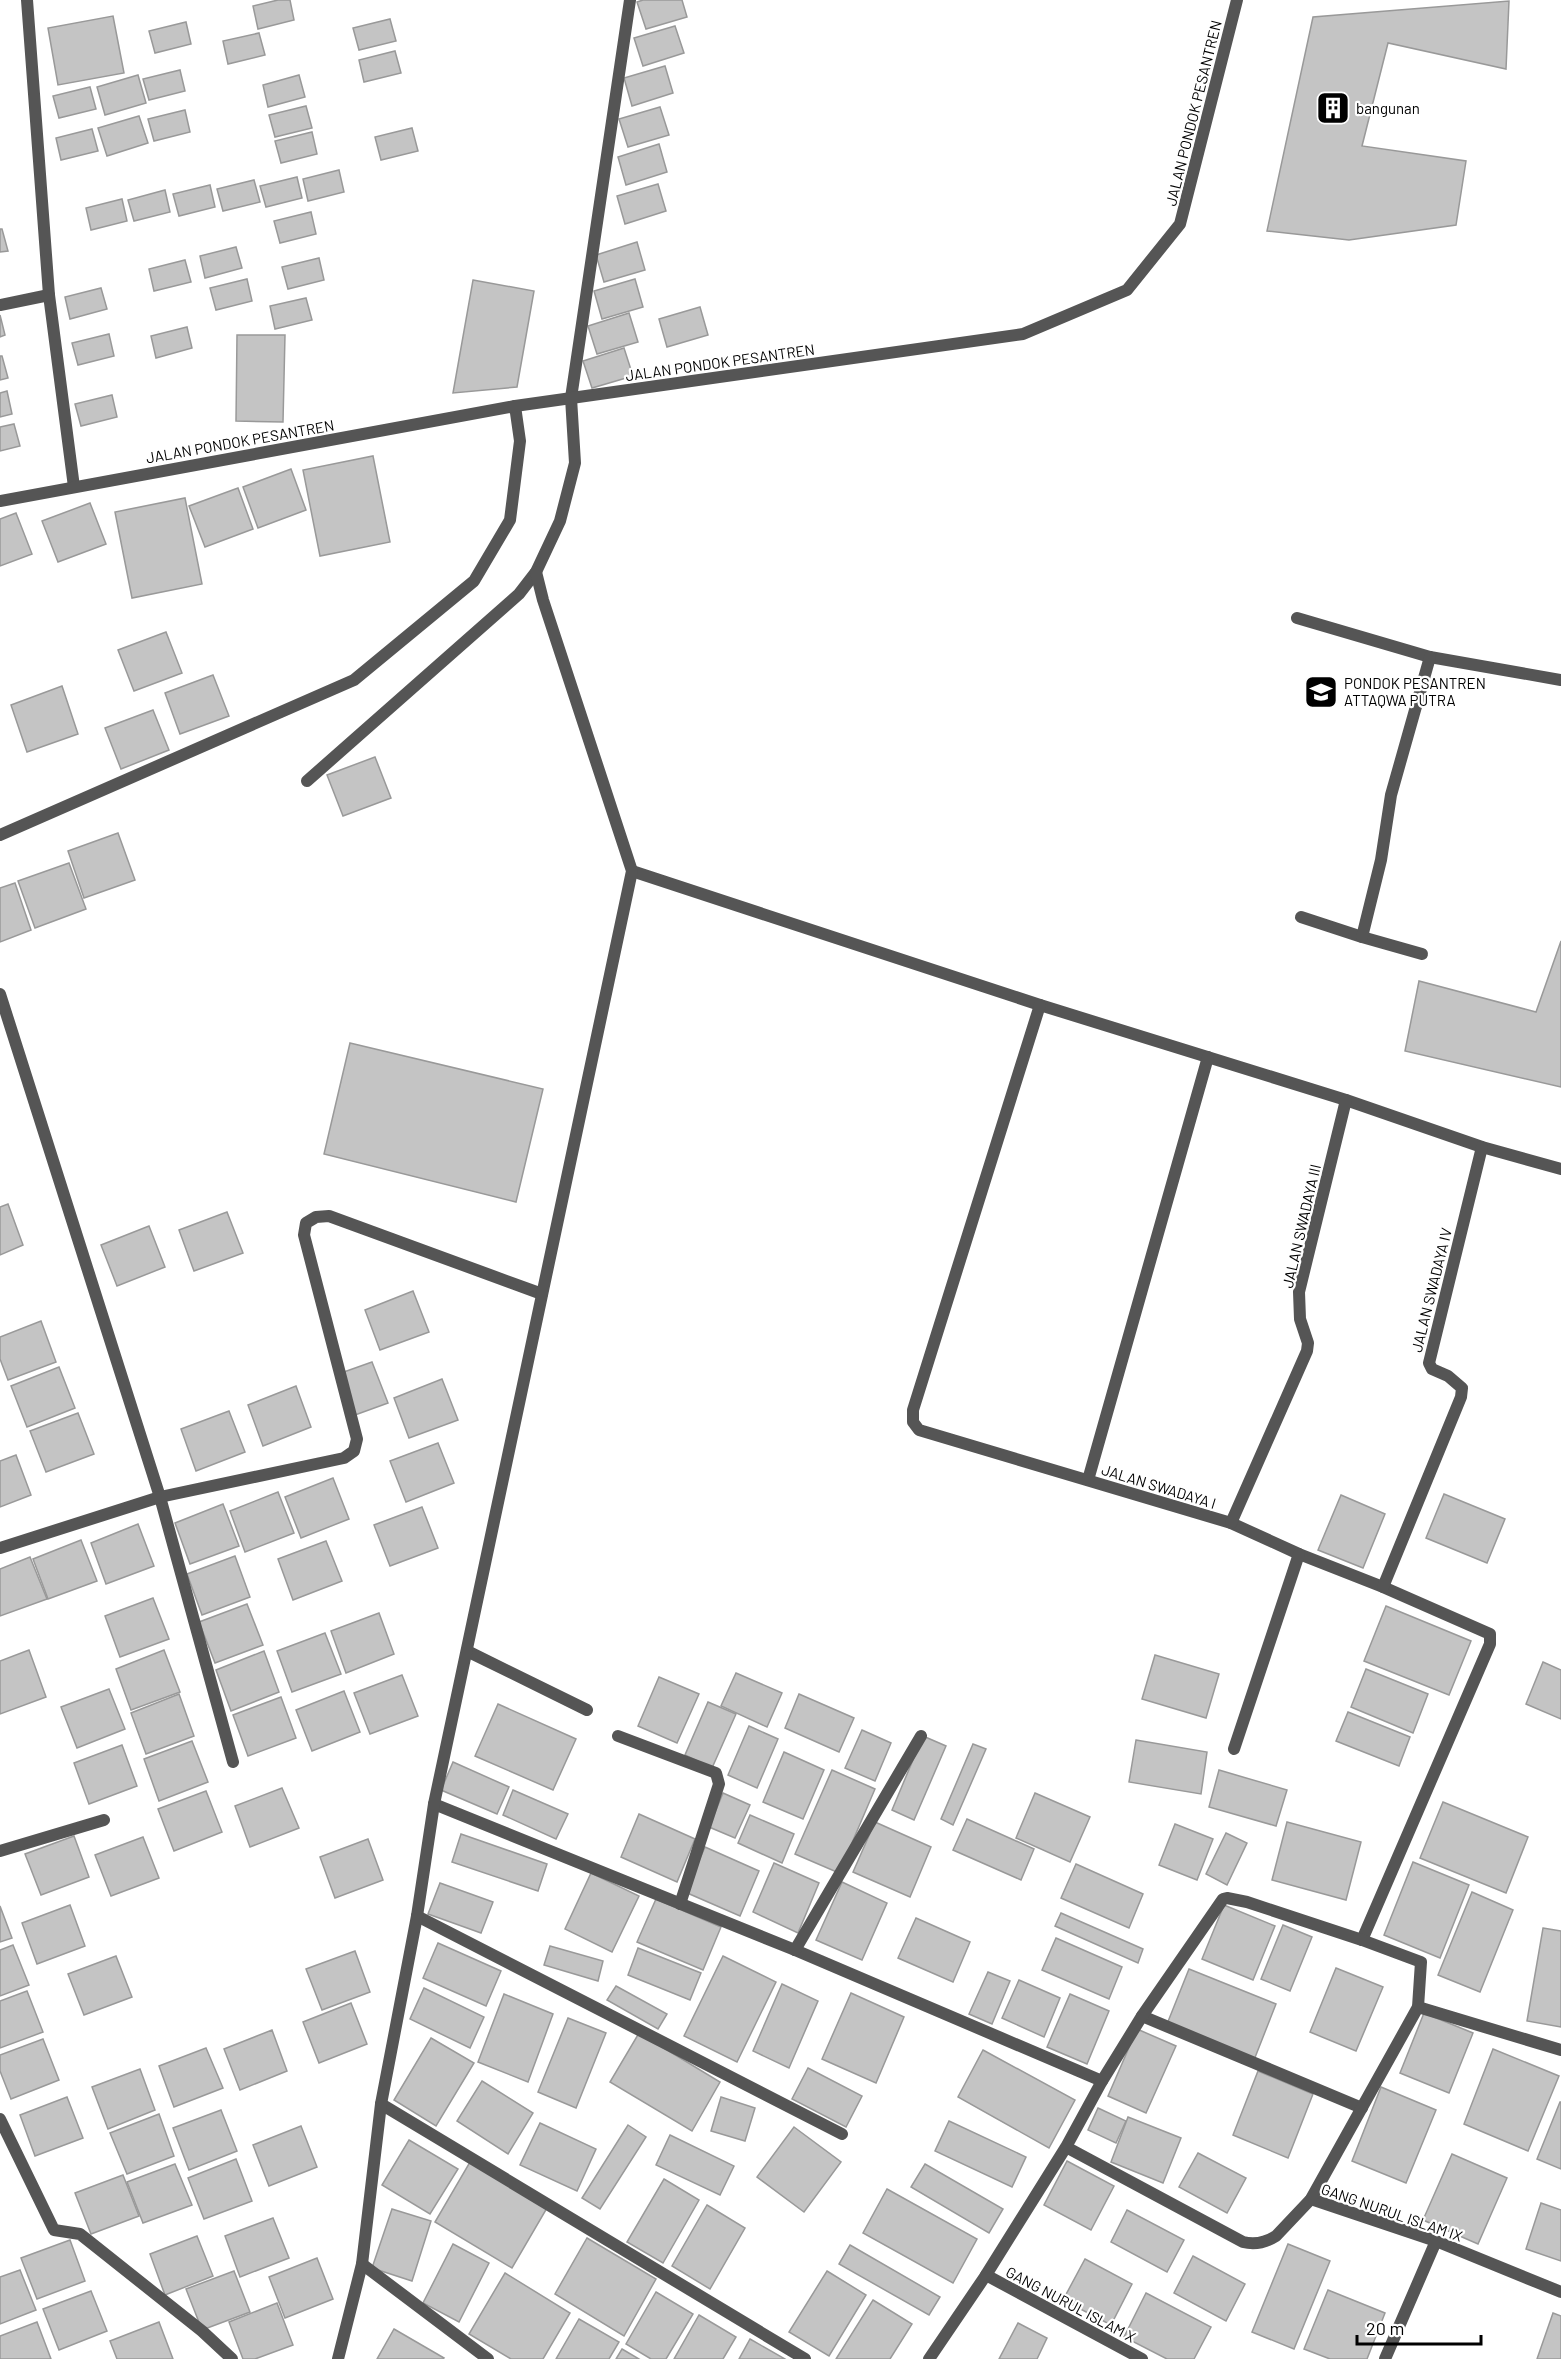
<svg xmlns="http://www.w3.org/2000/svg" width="1561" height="2359" viewBox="0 0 1561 2359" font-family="Barlow,sans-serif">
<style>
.building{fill:#c4c4c4;stroke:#999;stroke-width:1.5}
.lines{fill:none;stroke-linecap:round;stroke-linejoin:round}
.service{stroke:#555;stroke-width:12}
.minor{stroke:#555;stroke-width:12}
.tertiary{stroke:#555;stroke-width:12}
.labels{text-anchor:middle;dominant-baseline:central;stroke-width:4.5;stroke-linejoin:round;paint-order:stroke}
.poi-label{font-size:15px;fill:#000;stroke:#fff;text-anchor:start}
.street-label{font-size:15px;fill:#000;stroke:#fff}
</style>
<rect width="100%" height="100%" fill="#fff"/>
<g class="building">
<polygon points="278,0 290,0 294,20 258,29 253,6"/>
<polygon points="643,0 682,0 687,17 646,29 637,2"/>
<polygon points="1509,1 1506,69 1388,43 1362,146 1466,161 1456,225 1349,240 1267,231 1313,17"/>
<polygon points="113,16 124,73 58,85 48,28"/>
<polygon points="390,19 396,41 359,50 353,28"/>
<polygon points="186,22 191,44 155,53 149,31"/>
<polygon points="675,26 684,53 643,66 634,38"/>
<polygon points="259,33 265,55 228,64 223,41"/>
<polygon points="395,51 401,73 364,82 359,60"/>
<polygon points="665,66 673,93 632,106 624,78"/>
<polygon points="180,70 185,91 149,100 143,79"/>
<polygon points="138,75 146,103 105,115 97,87"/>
<polygon points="299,75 305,97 268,107 263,85"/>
<polygon points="90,87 96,109 59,118 53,96"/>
<polygon points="306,106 312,128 275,137 269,115"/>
<polygon points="660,107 669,135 628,147 619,119"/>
<polygon points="185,110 190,132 154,141 148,119"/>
<polygon points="139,116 148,143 107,156 98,128"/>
<polygon points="412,128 418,151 381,160 375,137"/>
<polygon points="92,129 98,151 61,160 56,138"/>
<polygon points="312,132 317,154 281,163 275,141"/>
<polygon points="659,144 667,172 626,185 618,157"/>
<polygon points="339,170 344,192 308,201 303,179"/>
<polygon points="297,177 302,198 266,207 260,186"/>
<polygon points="254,180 260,202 223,211 217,189"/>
<polygon points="658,184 666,211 625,224 617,196"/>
<polygon points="210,185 215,207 179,216 173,194"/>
<polygon points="165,190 170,212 134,221 128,200"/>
<polygon points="122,199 127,221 91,230 86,208"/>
<polygon points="311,212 316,234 280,243 274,221"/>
<polygon points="0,229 2,229 8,251 0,252"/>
<polygon points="637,242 645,270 604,282 596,255"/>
<polygon points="236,247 242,268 205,278 200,256"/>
<polygon points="319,258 324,280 288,289 282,267"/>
<polygon points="185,260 191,282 154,291 149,269"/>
<polygon points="247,279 252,301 216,310 210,288"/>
<polygon points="635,279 643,307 602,319 594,291"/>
<polygon points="473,280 534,291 517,387 453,393"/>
<polygon points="101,288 107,309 70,319 65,297"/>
<polygon points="306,298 312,320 275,329 270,306"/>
<polygon points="700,307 708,335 667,347 659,319"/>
<polygon points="629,313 638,342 597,354 588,326"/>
<polygon points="0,315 5,335 0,337"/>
<polygon points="187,327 192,348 156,358 151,336"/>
<polygon points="109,334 114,356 78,365 72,343"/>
<polygon points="237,335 285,335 283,422 236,421"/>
<polygon points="624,348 633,376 592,388 583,361"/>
<polygon points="0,356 2,356 8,378 0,380"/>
<polygon points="7,391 12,414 0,417 0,393"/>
<polygon points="112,395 117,417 81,426 75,404"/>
<polygon points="14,424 20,446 0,451 0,427"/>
<polygon points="373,456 390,542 320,556 303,470"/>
<polygon points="291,469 306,510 258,528 243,487"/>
<polygon points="238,488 253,529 205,547 189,506"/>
<polygon points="185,498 202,584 132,598 115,512"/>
<polygon points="90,503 106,544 58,562 42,521"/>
<polygon points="16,513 32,554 0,566 0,519"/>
<polygon points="166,632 182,673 134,691 118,650"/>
<polygon points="213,675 229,716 180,734 165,693"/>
<polygon points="62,686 78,734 27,752 11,705"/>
<polygon points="153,710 169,750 121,769 105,728"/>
<polygon points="375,757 391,798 343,816 327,775"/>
<polygon points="118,833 135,880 84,898 68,851"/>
<polygon points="69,863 86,909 35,928 18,881"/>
<polygon points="15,883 31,930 0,942 0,888"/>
<polygon points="1561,941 1561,1087 1405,1051 1419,981 1536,1012"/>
<polygon points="350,1043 543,1089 516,1202 324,1154"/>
<polygon points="8,1204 23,1245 0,1255 0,1207"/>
<polygon points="227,1212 243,1253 194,1271 179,1230"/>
<polygon points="149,1226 165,1267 117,1286 101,1245"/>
<polygon points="413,1291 429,1332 380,1350 365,1310"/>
<polygon points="41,1321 56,1362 8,1380 0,1359 0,1337"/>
<polygon points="372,1362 388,1403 355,1415 341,1373"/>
<polygon points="59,1367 75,1408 27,1427 11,1386"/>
<polygon points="442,1379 458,1420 409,1438 394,1398"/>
<polygon points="296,1386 311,1427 263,1446 248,1405"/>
<polygon points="229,1411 245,1452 196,1471 181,1429"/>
<polygon points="78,1413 94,1454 46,1472 30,1431"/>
<polygon points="438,1443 454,1483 406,1502 390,1461"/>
<polygon points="16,1455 31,1495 0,1507 0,1461"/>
<polygon points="333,1478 349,1519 301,1538 285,1497"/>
<polygon points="278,1492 294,1533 245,1552 230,1511"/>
<polygon points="1444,1494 1505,1519 1487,1563 1426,1538"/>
<polygon points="1341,1495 1385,1514 1363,1568 1318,1550"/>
<polygon points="223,1504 239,1546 190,1564 175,1523"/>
<polygon points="422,1507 438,1548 390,1566 374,1525"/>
<polygon points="138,1524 154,1566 106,1584 91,1543"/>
<polygon points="81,1540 97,1581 48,1599 33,1559"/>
<polygon points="326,1541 342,1581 293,1600 278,1559"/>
<polygon points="235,1556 250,1597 202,1615 187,1574"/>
<polygon points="30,1557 47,1599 0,1616 0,1569"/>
<polygon points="153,1598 169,1639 120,1657 105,1616"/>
<polygon points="247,1604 263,1645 215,1663 199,1622"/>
<polygon points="1386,1606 1471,1641 1449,1695 1364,1661"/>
<polygon points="379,1613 394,1654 346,1673 331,1631"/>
<polygon points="325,1633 341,1674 292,1692 277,1651"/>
<polygon points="29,1650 46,1697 0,1714 0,1661"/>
<polygon points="164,1650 180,1692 131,1710 116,1669"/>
<polygon points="264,1651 279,1692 231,1711 216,1670"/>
<polygon points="1155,1655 1219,1674 1206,1718 1142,1699"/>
<polygon points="1543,1662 1561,1670 1561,1719 1526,1704"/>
<polygon points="1366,1669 1428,1694 1413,1733 1351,1707"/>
<polygon points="736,1673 782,1693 767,1727 721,1706"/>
<polygon points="402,1675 418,1716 370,1734 354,1693"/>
<polygon points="659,1677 699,1694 677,1743 638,1726"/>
<polygon points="109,1689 125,1729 77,1748 61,1707"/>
<polygon points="344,1691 360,1732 312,1751 296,1710"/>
<polygon points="179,1694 194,1736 146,1754 131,1713"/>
<polygon points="799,1694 854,1718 839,1752 785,1728"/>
<polygon points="281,1697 296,1738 248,1756 233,1715"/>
<polygon points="708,1702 736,1714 712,1768 685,1755"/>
<polygon points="498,1704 576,1739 553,1790 475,1756"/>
<polygon points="1348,1712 1410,1737 1399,1766 1336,1741"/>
<polygon points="749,1726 778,1739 757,1788 728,1775"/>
<polygon points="862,1730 891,1743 875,1781 845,1768"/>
<polygon points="923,1736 946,1746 914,1820 892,1810"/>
<polygon points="1136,1740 1207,1752 1201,1794 1129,1782"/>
<polygon points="192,1741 208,1782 159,1801 144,1759"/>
<polygon points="973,1744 986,1749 953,1825 941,1819"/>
<polygon points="122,1745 137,1786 89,1804 74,1763"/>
<polygon points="784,1752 824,1770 803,1819 763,1802"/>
<polygon points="453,1762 509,1787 497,1814 441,1790"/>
<polygon points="832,1770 875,1789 839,1873 795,1854"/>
<polygon points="1219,1770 1287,1790 1276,1826 1209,1807"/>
<polygon points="282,1788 299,1828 250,1847 235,1806"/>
<polygon points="513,1790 568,1814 556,1839 503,1815"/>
<polygon points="206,1791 222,1832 174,1851 158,1809"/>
<polygon points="723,1793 750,1805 735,1838 709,1827"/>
<polygon points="1035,1793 1090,1817 1070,1862 1016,1838"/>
<polygon points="1443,1802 1528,1837 1506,1893 1420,1858"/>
<polygon points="639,1814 695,1839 677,1882 621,1857"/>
<polygon points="750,1815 794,1834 782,1863 738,1843"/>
<polygon points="967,1819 1034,1849 1021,1880 953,1850"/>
<polygon points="875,1822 931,1847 910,1897 853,1872"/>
<polygon points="1287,1822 1361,1842 1346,1900 1272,1880"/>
<polygon points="1175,1824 1213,1839 1197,1880 1159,1865"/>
<polygon points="1226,1833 1247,1843 1227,1885 1206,1874"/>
<polygon points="461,1834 547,1864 538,1891 452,1862"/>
<polygon points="74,1836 89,1877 41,1895 25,1854"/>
<polygon points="143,1837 159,1878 111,1896 95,1855"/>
<polygon points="368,1839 383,1880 335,1898 320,1857"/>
<polygon points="705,1847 759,1871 740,1916 685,1892"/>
<polygon points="1413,1862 1469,1885 1440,1958 1384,1935"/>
<polygon points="774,1863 819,1883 798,1933 753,1912"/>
<polygon points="1076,1864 1143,1894 1129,1928 1061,1898"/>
<polygon points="591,1873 639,1896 612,1952 565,1929"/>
<polygon points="842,1882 887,1903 862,1960 816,1940"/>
<polygon points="440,1883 493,1902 481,1933 428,1914"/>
<polygon points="1472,1892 1513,1910 1480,1992 1438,1975"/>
<polygon points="656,1899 721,1927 703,1970 637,1942"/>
<polygon points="70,1905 85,1946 37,1964 22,1923"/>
<polygon points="1224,1905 1275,1926 1253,1980 1202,1959"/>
<polygon points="0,1906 12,1938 0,1942"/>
<polygon points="1061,1913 1143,1949 1138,1963 1055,1926"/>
<polygon points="916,1918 970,1942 953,1982 898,1958"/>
<polygon points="1283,1925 1312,1937 1290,1991 1261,1979"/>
<polygon points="1543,1928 1561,1931 1561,2027 1527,2021"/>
<polygon points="1056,1938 1122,1967 1109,1999 1042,1970"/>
<polygon points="438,1943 501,1971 486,2006 423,1978"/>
<polygon points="13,1945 29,1985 0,1996 0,1950"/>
<polygon points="550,1946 603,1961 598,1981 544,1965"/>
<polygon points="638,1948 701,1973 690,2000 628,1975"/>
<polygon points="355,1951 370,1992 322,2010 306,1969"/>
<polygon points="116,1956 132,1997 84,2015 68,1974"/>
<polygon points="723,1956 776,1982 737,2062 684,2036"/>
<polygon points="1336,1968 1383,1987 1356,2051 1310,2032"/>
<polygon points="1189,1969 1276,2004 1254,2060 1167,2024"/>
<polygon points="988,1972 1010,1981 992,2024 969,2014"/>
<polygon points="1019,1980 1060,1998 1044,2037 1002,2018"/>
<polygon points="782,1984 818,2001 789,2068 753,2051"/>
<polygon points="616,1986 667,2014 658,2029 607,2000"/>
<polygon points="424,1988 484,2017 470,2048 410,2019"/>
<polygon points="27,1991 43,2032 0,2048 0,2001"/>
<polygon points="851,1993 904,2017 876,2083 822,2059"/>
<polygon points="504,1994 553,2014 528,2082 478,2062"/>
<polygon points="1070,1994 1109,2011 1087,2064 1047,2047"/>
<polygon points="351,2003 367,2044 319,2063 303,2022"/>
<polygon points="1424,2013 1473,2033 1449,2093 1400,2073"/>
<polygon points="568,2018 606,2033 576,2108 538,2092"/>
<polygon points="1137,2029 1176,2046 1146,2113 1108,2096"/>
<polygon points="272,2030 287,2071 240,2090 224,2049"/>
<polygon points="639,2033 720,2082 692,2131 610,2082"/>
<polygon points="431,2038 474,2063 436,2126 394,2100"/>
<polygon points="43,2039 59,2080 11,2099 0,2071 0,2055"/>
<polygon points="206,2048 223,2088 174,2107 159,2066"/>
<polygon points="1493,2049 1559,2076 1528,2151 1464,2124"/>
<polygon points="983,2050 1075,2100 1049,2148 958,2097"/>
<polygon points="808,2068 862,2096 846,2127 792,2099"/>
<polygon points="140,2069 155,2110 108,2129 92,2087"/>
<polygon points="1258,2071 1313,2094 1288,2158 1233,2135"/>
<polygon points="482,2081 533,2113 508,2154 457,2121"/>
<polygon points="1381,2087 1436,2110 1406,2183 1352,2161"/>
<polygon points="67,2097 83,2138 35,2156 20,2115"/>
<polygon points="721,2097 755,2108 745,2141 711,2131"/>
<polygon points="1560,2102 1561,2102 1561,2169 1537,2159"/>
<polygon points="1098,2108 1126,2121 1116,2143 1088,2130"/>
<polygon points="221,2110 237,2151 189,2170 173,2128"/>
<polygon points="159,2114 174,2156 127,2174 110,2133"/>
<polygon points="1128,2117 1181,2138 1163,2183 1111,2162"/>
<polygon points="949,2121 1026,2157 1012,2187 935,2151"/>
<polygon points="540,2123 596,2149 577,2191 520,2165"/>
<polygon points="628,2125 646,2137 600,2209 582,2198"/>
<polygon points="301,2126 317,2167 269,2186 253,2145"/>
<polygon points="794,2127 841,2162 804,2212 757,2177"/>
<polygon points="670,2135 734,2166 720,2195 656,2165"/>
<polygon points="409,2140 458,2169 430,2214 382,2185"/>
<polygon points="1198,2153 1246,2178 1227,2213 1179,2187"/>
<polygon points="1452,2154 1507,2178 1478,2244 1423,2220"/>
<polygon points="236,2159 252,2201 204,2219 188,2178"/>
<polygon points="1067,2161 1114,2186 1091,2230 1044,2205"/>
<polygon points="470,2162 547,2208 512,2268 435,2222"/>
<polygon points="175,2164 192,2205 143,2223 127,2182"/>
<polygon points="925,2164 1003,2209 989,2233 911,2187"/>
<polygon points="123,2175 139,2216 91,2234 75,2193"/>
<polygon points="664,2179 699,2200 663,2263 627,2242"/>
<polygon points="887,2189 977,2239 953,2283 863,2233"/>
<polygon points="1541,2203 1561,2210 1561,2261 1526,2249"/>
<polygon points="707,2205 745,2228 710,2289 672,2266"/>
<polygon points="392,2209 431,2221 412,2281 372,2268"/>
<polygon points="1127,2210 1184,2240 1167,2272 1111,2242"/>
<polygon points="273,2218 289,2258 240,2277 225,2236"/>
<polygon points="197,2236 213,2276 165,2295 150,2254"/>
<polygon points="587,2238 656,2279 624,2336 555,2294"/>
<polygon points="70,2240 85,2281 37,2299 21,2258"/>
<polygon points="453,2244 489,2263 459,2322 423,2303"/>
<polygon points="1288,2244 1330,2261 1294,2349 1252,2332"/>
<polygon points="850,2245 940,2297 929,2315 839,2264"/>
<polygon points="1193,2256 1245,2284 1226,2321 1174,2293"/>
<polygon points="317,2258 333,2299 285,2318 269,2277"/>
<polygon points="1085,2259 1132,2284 1111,2325 1063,2300"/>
<polygon points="20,2270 36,2310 0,2324 0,2277"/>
<polygon points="234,2271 250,2312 202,2330 186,2289"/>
<polygon points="827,2271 866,2295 829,2356 789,2332"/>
<polygon points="505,2273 570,2313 543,2359 511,2359 469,2334"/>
<polygon points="1328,2290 1385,2313 1367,2359 1330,2359 1304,2349"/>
<polygon points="91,2291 107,2331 59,2350 43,2309"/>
<polygon points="656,2292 693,2314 666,2359 651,2359 626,2344"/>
<polygon points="1146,2293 1211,2327 1194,2359 1167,2359 1124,2337"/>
<polygon points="873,2300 912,2324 890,2359 836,2359"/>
<polygon points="277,2303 293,2345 255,2359 243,2359 229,2322"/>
<polygon points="1553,2313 1561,2316 1561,2359 1537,2359"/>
<polygon points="699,2315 736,2337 723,2359 674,2359"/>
<polygon points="579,2319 619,2342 609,2359 556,2359"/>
<polygon points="37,2322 51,2359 0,2359 0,2336"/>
<polygon points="159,2322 173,2359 117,2359 110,2341"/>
<polygon points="1018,2323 1047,2338 1037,2359 999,2359"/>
<polygon points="394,2329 444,2358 443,2359 377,2359"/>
<polygon points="750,2339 785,2359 739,2359"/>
<polygon points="622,2349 639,2359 616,2359"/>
</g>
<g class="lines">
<g class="service">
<polyline points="1297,618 1430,657 1561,680"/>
<polyline points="1301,917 1362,937 1422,954"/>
<polyline points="1362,937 1381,860 1391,795 1430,657"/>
</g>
<g class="minor">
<polyline points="27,0 49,295 74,487"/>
<polyline points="0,305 49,295"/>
<polyline points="307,781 519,594 536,572 560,521 575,463 571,398 630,0"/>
<polyline points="0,835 354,680 474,581 510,520 520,441 515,406"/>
<polyline points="632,871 1040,1005 1346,1100 1482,1147 1561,1169"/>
<polyline points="0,994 160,1497 233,1762"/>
<polyline points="1040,1005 913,1410 913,1422 919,1430 1231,1523 1299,1554 1383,1587 1490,1634 1490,1644 1362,1940"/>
<polyline points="1088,1480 1208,1057"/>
<polyline points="1231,1523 1307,1351 1308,1343 1300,1319 1299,1292 1346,1100"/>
<polyline points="0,1548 160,1497 344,1458 354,1451 357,1439 304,1235 306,1223 316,1217 329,1216 542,1294"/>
<polyline points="1383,1587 1461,1397 1462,1388 1448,1376 1432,1369 1429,1363 1482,1147"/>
<polyline points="467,1651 587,1710"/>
<polyline points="618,1736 716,1773 719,1784 680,1904"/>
<polyline points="1234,1749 1299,1554"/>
<polyline points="434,1804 795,1950 1102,2081"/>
<polyline points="0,1851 104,1820"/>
<polyline points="417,1916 842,2134"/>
<polyline points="795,1950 921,1736"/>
<polyline points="1418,2007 1561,2050"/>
<polyline points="1142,2016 1362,2108"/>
<polyline points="381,2104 805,2359"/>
<polyline points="0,2119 54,2230 80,2234 202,2331 232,2359"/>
<polyline points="1311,2199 1436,2241 1561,2292"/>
<polyline points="362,2264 488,2359"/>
<polyline points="986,2275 1142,2359"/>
<polyline points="338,2359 362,2264 381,2104 417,1916 434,1804 632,871 543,600 536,572"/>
<path d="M929,2359L986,2275L1066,2147L1102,2081L1142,2016L1223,1899L1227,1898L1247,1902L1362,1940L1421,1962L1418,2007L1311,2199L1276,2236C1265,2243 1255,2245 1243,2242L1066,2147"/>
<polyline points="1385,2359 1436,2241"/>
</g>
<polyline class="tertiary" points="0,501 515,406 1023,334 1127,290 1180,224 1237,0"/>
</g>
<defs>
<g id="building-square" transform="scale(1.725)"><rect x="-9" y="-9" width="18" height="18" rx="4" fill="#000" stroke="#fff"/><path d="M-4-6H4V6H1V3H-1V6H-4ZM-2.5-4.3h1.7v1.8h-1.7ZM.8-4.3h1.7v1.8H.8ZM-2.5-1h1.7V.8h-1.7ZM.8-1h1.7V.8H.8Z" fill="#fff"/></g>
<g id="school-square" transform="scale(1.725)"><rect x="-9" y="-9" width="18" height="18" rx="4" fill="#000" stroke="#fff"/><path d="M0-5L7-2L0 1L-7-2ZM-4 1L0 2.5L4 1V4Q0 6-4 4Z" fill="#fff"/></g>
</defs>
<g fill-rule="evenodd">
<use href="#building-square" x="1333" y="108"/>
<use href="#school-square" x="1321" y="692"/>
</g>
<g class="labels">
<g class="poi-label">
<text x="1356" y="108">bangunan</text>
<text x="1344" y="683">PONDOK PESANTREN<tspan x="1344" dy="17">ATTAQWA PUTRA</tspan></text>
</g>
<g class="street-label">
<text transform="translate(1193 113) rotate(-76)">JALAN PONDOK PESANTREN</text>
<text transform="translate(720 362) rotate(-8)">JALAN PONDOK PESANTREN</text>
<text transform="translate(240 441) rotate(-10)">JALAN PONDOK PESANTREN</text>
<text transform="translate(1301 1226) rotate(-77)">JALAN SWADAYA III</text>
<text transform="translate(1431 1290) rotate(-76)">JALAN SWADAYA IV</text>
<text transform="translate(1159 1486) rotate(17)">JALAN SWADAYA I</text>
<text transform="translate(1392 2212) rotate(19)">GANG NURUL ISLAM IX</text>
<text transform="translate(1071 2304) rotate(28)">GANG NURUL ISLAM X</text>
</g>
</g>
<path d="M1357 2335v9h124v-9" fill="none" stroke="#000000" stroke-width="3"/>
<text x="1366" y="2335" font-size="18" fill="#000000" stroke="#ffffff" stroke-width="4.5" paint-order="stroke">20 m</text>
</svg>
